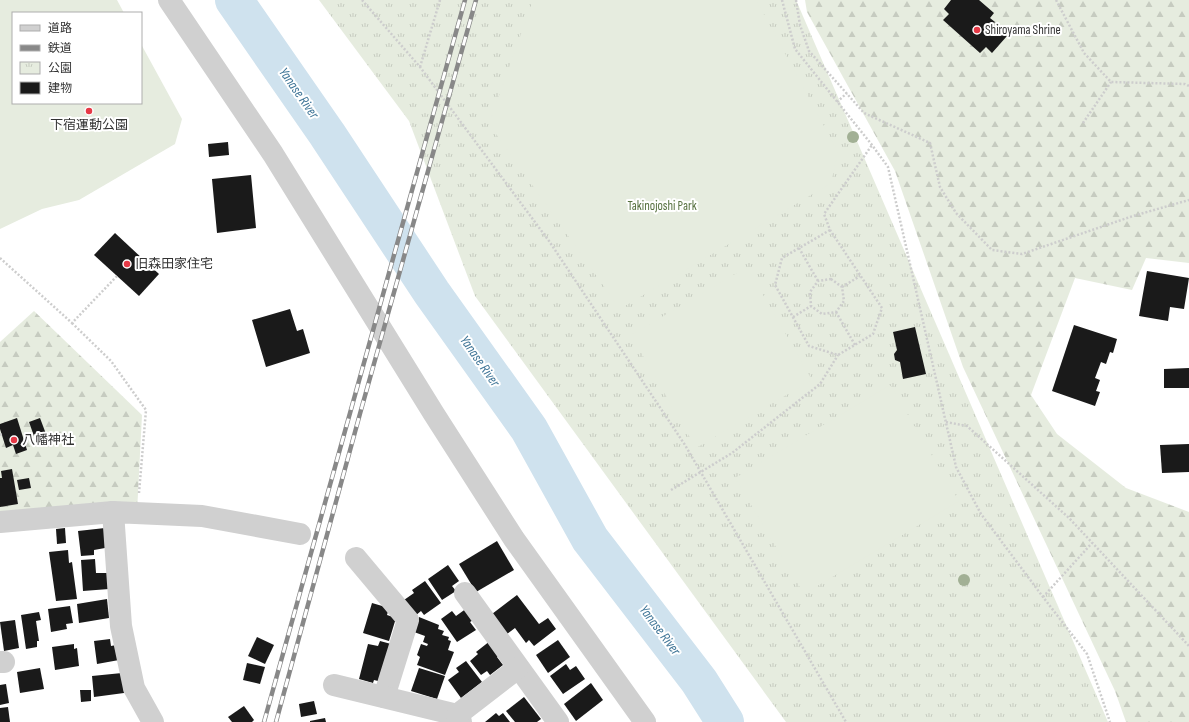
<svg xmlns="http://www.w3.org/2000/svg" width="1189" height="722" viewBox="0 0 1189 722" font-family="'Sofia Sans Condensed','Noto Sans JP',sans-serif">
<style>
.forest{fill:url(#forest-firs)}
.park{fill:url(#park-tufts)}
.pitch{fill:#e6ecdf}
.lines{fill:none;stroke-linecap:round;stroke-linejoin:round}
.river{stroke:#cfe2ee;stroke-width:38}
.building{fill:#1a1a1a}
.path{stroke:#cdcdcd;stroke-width:2.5;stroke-dasharray:2 2;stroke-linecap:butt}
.minor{stroke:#d0d0d0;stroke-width:22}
.rail-casing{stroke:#888;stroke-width:4.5}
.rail{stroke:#fff;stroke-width:3;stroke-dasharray:9;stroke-linecap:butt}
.tree{fill:#a2b095}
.poi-dot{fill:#e63946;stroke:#fff;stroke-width:1.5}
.labels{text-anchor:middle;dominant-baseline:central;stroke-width:4;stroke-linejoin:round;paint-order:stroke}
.poi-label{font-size:13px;fill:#333;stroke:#fff;text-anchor:start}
.park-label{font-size:13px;fill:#56703f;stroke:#fff}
.water-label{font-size:14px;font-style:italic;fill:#3f7597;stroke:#fff}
</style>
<defs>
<pattern id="forest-firs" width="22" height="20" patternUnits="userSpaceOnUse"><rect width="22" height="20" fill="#e6ecdf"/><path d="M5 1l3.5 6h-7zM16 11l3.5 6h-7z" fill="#c6cbc0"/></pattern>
<pattern id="park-tufts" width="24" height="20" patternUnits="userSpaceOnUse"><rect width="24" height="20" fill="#e6ecdf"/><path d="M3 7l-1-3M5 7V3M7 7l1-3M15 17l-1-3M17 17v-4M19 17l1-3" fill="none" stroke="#c6cbc0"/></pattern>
</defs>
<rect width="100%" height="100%" fill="#fff"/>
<g class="forest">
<polygon points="805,0 1189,0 1189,263 1146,258 1132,290 1075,278 1031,395 1057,434 1126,488 1189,512 1189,722 1126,722 1115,691 963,367 895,171 807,12"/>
<polygon points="34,311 142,415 137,513 0,522 0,342"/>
</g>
<polygon class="park" points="319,0 796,0 1108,722 786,722 475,296 409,121"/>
<g class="pitch">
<polygon points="0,0 117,0 124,13 13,13 13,103 141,103 141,44 182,119 175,144 79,200 42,209 0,229"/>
<polygon points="533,0 756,0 838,152 831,183 620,309 489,124"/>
<polygon points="747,267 812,380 696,448 631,335"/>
<polygon points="890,385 959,501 804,594 735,478"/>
</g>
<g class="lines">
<polyline class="river" points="234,0 327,134 432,293 529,429 590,539 699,681 725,722"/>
</g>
<g class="building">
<polygon points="951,0 979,0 994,13 990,18 995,22 993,24 1007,36 992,53 986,47 980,53 943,20 949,14 944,9"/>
<polygon points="228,142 229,155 209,157 208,144"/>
<polygon points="251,175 256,228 217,233 212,179"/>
<polygon points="115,233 159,274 139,296 94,255"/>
<polygon points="1147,271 1189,278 1184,309 1170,307 1168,321 1139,316"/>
<polygon points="290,309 297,331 303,329 310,353 266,367 252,320"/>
<polygon points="1074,325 1117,339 1113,353 1110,352 1106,364 1101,362 1095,378 1100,380 1096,391 1100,392 1095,406 1052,391"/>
<polygon points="915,327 926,374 903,379 900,362 895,360 894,354 897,350 893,332"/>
<polygon points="1189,368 1189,388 1164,388 1164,369"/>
<polygon points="17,418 27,450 16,454 13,445 6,448 0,429 0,424"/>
<polygon points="40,418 46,434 35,439 29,422"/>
<polygon points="1189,444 1189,472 1162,473 1160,445"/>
<polygon points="12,469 18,504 0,507 0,478 2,478 1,471"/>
<polygon points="29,478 31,488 19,490 17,480"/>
<polygon points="65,528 66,543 57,544 56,529"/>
<polygon points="105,528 105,548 94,550 94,555 81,556 78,531"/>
<polygon points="497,541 514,570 476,592 459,564"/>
<polygon points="68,550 69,563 72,562 77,599 56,601 49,552"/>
<polygon points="95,559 96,573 108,573 109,589 83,591 81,560"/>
<polygon points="448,565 459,581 452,586 456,591 442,600 428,579"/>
<polygon points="425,581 441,603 424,615 421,611 415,616 404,600 414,593 412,590"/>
<polygon points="517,595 539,624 548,618 556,629 534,646 529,640 526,643 515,628 507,634 492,614"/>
<polygon points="107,599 109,618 79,623 77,604"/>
<polygon points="372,603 389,608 387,615 396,618 389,641 363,633"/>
<polygon points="70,606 73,623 66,624 67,629 51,632 48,609"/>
<polygon points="467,608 475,619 470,622 476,630 457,642 441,619 452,611 456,616"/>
<polygon points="39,612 41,620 36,621 39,641 37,641 37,647 26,649 21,615"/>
<polygon points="419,617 439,625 438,629 444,631 442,635 449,637 448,640 451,641 448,650 454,652 445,675 417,665 420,657 417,655 421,644 427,646 428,644 423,642 425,636 414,632"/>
<polygon points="15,620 19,648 4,651 0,622"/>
<polygon points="257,637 274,645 265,664 248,656"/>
<polygon points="110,639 111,646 116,645 119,660 97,664 94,641"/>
<polygon points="558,640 570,657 548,673 536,655"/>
<polygon points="380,641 391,644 382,682 374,680 373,683 359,679 368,644 378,646"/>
<polygon points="490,641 500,654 497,657 503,665 490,675 487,671 481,675 470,661 478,654 476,652"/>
<polygon points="74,644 74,649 77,648 79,666 55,670 52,647"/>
<polygon points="466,661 482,682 461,698 448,680 459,672 456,668"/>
<polygon points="247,663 265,667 260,684 243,680"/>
<polygon points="566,664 570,670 576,666 585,679 563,694 550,676"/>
<polygon points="40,668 44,689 20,693 17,672"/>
<polygon points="419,668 445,676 437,699 411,691"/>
<polygon points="122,673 124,693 94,697 92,676"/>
<polygon points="591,683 603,700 576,721 564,704"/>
<polygon points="6,684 9,703 0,705 0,685"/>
<polygon points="80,690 91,690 91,701 81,702"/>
<polygon points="524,697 541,719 537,722 515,722 506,711"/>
<polygon points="314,701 317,714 301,717 299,704"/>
<polygon points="244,706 254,720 252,722 232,722 228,717"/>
<polygon points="8,707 10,722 0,722 0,708"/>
<polygon points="496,713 499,716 503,713 510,722 485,722"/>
<polygon points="325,718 326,722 310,722 310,721"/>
</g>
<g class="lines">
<g class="path">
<polyline points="362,0 420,67 549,241 685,445 846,722"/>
<polyline points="782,0 795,49 872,145 888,167 956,467 981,514 1043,597 1087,654 1110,722"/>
<polyline points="796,0 800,25 809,51 864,113 930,143 940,187 956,213 992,250 1022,254 1133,216 1189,200"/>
<polyline points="1056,0 1084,53 1111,82 1185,84 1189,86"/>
<polyline points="420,67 440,0"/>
<polyline points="837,102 847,93"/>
<polyline points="1083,123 1111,82"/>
<polyline points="830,230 782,258 775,285 809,346 838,355 873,334 882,308 830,230 824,214 872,145"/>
<polyline points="799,248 818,281"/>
<polyline points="0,258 72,323 117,276"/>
<polygon points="831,279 842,287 844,301 836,312 822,314 811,306 810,292 818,281"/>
<polyline points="842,287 860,276"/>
<polyline points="836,312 855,345"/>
<polyline points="793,317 811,306"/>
<polyline points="72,323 111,361 146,410 139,493"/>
<polyline points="946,422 967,426 1069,518 1189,646"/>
<polyline points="0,435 2,434"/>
<polyline points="671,490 732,453 820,384 838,355"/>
<polyline points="1043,597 1092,543"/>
</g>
<g class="minor">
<polyline points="169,0 273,154 434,414 514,539 645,722"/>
<polyline points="0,522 113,512"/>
<polyline points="356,558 408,620 384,697"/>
<polyline points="465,593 558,722"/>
<polyline points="0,662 4,662"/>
<polyline points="334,685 457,715 461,722"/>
<polyline points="457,715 518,668"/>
<polyline points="153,722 134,688 121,626 113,512 202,516 300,534"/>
</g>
<g class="rail-casing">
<g id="rail">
<polyline points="264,722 465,0"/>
<polyline points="276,722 361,410 476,0"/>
</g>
</g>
<use href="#rail" class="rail"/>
</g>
<g class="tree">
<circle cx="853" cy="137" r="6"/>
<circle cx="964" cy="580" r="6"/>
</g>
<g class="poi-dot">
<circle cx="977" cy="30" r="4"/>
<circle cx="89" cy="111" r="4"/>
<circle cx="127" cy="264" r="4"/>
<circle cx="14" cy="440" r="4"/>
</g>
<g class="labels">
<g class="poi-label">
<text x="985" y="30">Shiroyama Shrine</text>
<text x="89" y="125" text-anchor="middle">下宿運動公園</text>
<text x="135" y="264">旧森田家住宅</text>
<text x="22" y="440">八幡神社</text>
</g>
<g class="park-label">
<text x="662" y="206">Takinojoshi Park</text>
</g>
<g class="water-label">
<text transform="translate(299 93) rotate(55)">Yanase River</text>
<text transform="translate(480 361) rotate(55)">Yanase River</text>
<text transform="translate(660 630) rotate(53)">Yanase River</text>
</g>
</g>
<rect x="12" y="12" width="130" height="92" fill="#ffffff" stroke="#adadad"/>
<rect x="20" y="25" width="20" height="6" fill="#d0d0d0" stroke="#adadad"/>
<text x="48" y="32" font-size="12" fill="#333333">道路</text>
<rect x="20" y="45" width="20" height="6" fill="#888888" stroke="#adadad"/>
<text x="48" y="52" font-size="12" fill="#333333">鉄道</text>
<rect x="20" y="62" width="20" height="12" fill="url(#park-tufts)" stroke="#adadad"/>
<text x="48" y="72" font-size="12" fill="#333333">公園</text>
<rect x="20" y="82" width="20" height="12" fill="#1a1a1a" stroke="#adadad"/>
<text x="48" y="92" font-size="12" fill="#333333">建物</text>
</svg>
